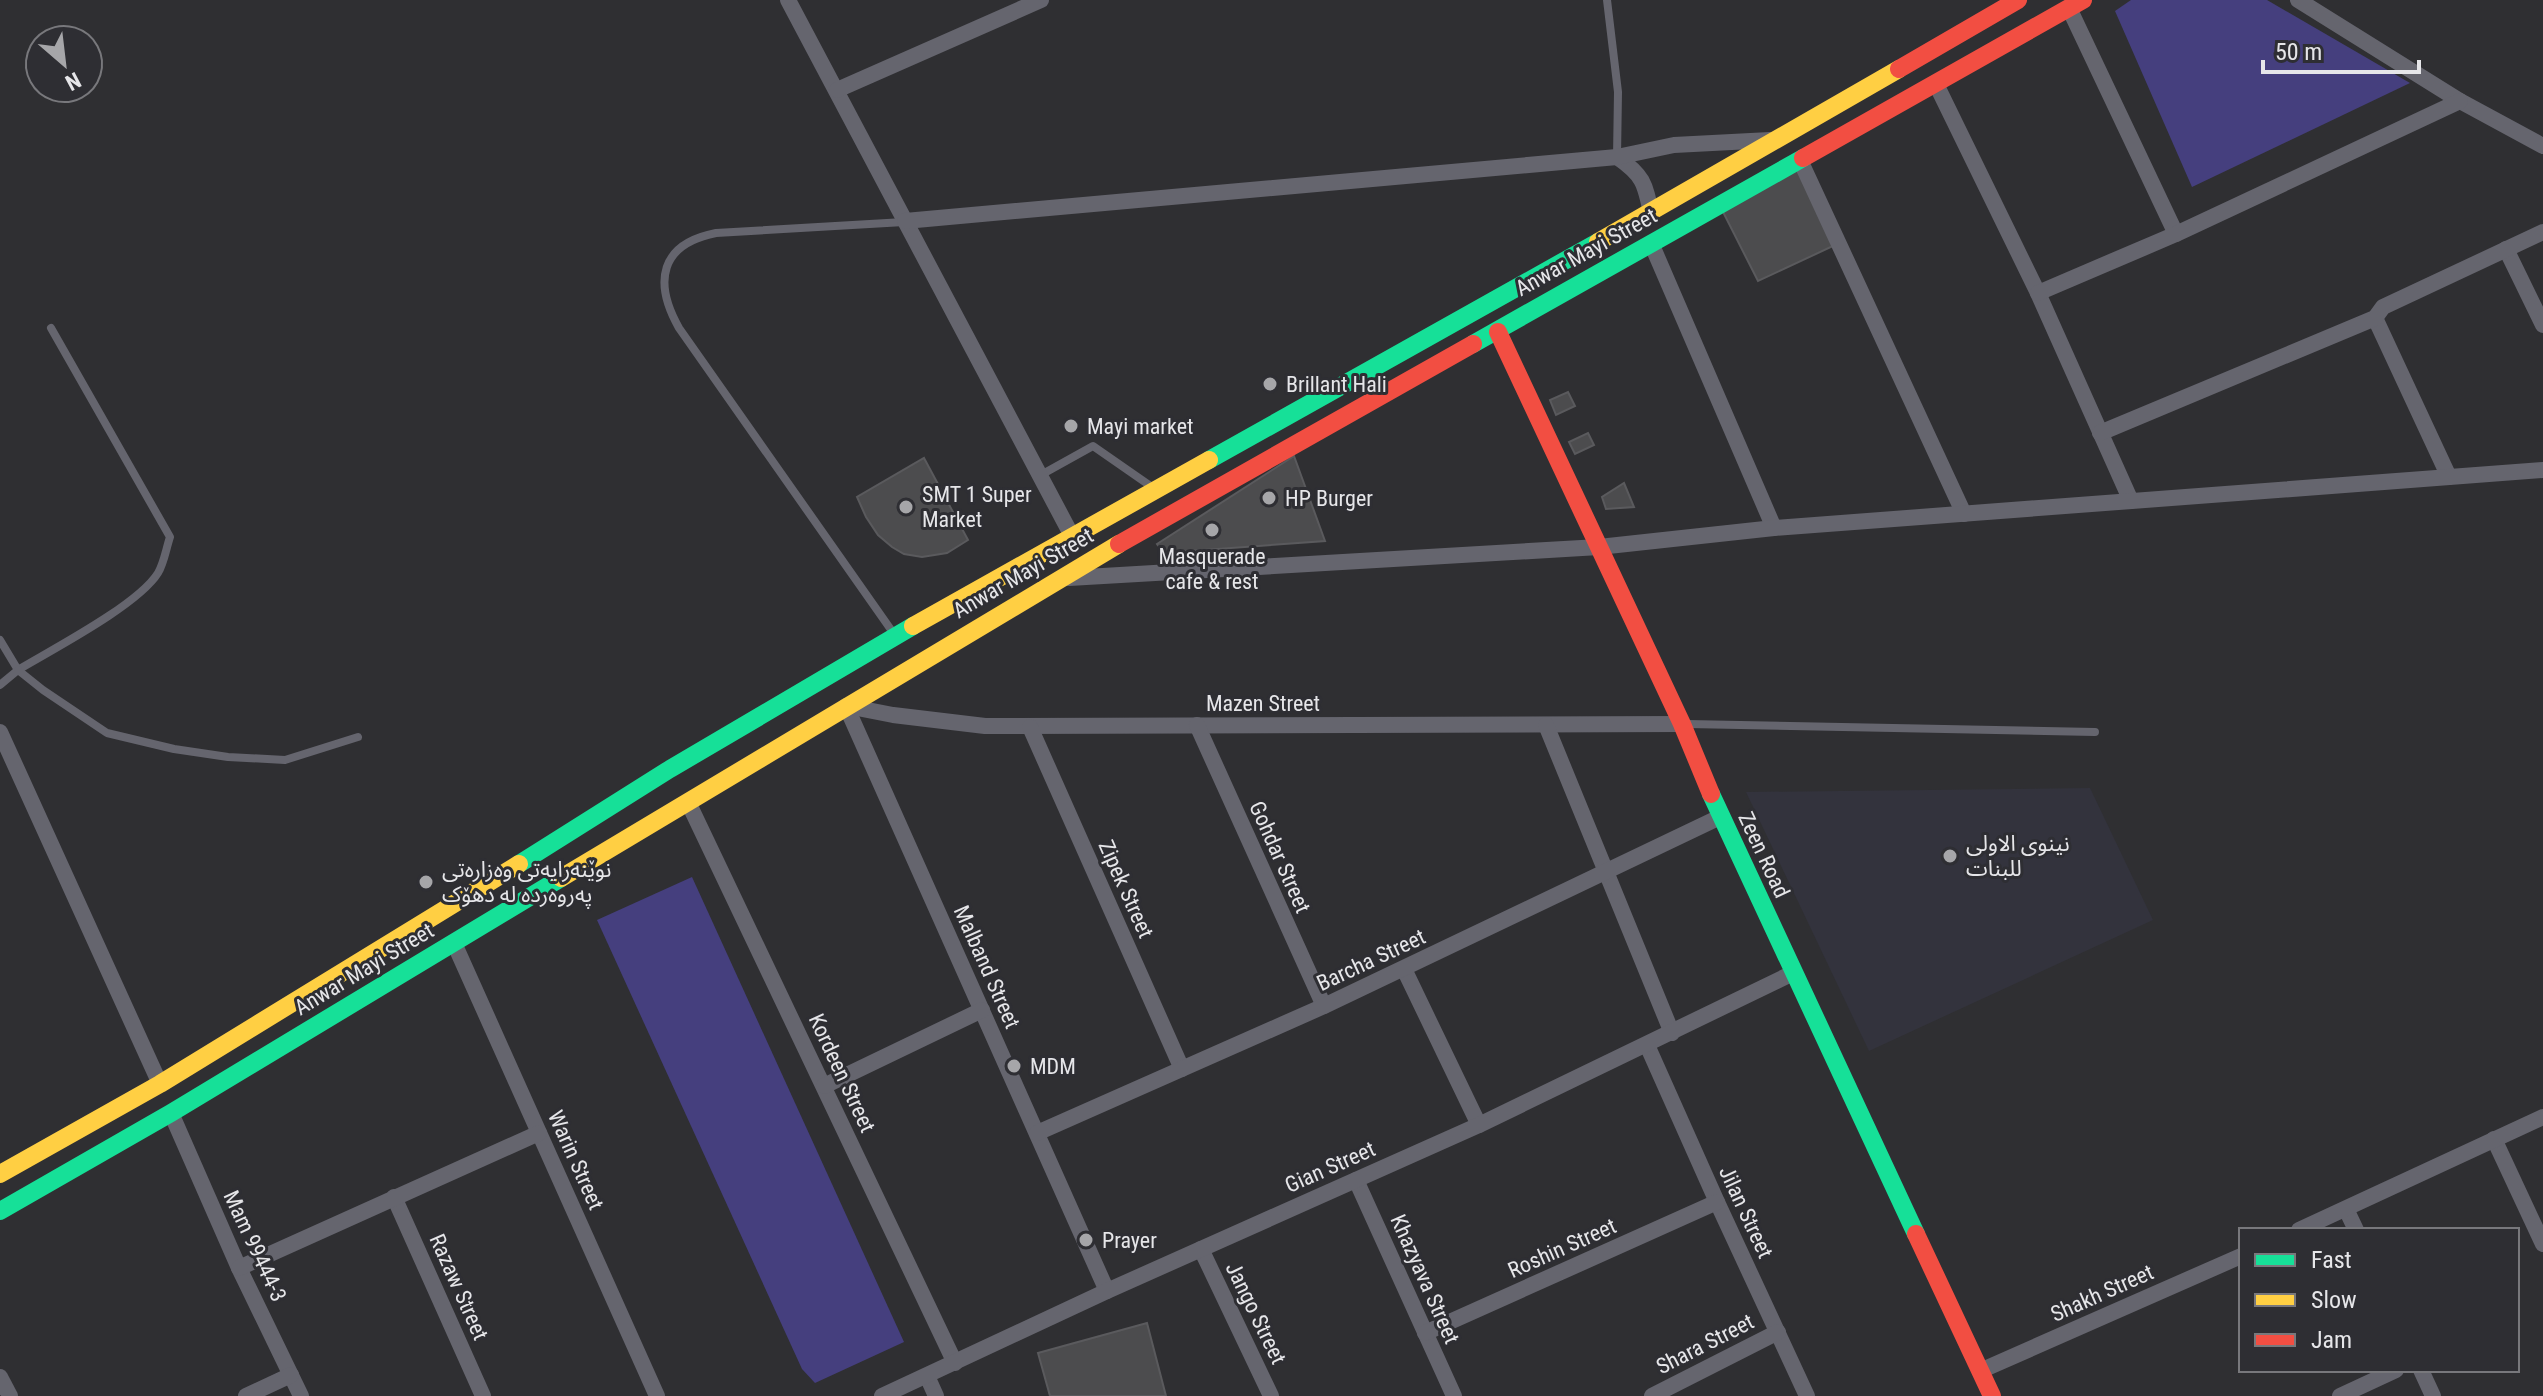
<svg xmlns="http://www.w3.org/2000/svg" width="2543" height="1396" viewBox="0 0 2543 1396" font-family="'Roboto Condensed','Noto Sans Arabic',sans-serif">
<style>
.built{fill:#33333d}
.green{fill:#453f7e}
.building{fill:#4c4c4e;stroke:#5a5a5d;stroke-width:2}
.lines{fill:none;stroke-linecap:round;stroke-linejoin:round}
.lane{stroke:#65656e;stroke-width:8}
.street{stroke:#65656e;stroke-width:16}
.fast{stroke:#16e098;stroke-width:18}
.slow{stroke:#ffcf43;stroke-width:18}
.jam{stroke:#f24e42;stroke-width:18}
.poi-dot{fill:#a6a6a9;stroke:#2e2e33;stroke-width:3}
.labels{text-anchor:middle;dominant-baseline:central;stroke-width:6;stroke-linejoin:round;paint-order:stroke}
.street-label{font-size:22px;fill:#e6e6e9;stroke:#2e2e33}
.poi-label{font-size:22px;fill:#e6e6e9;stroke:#2e2e33;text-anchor:start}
</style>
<rect width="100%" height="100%" fill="#2f2f32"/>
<polygon class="built" points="2090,788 2153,920 1869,1051 1746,792"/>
<g class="green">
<polygon points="2131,0 2267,0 2410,83 2192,187 2115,11"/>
<polygon points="692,877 904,1342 815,1383 802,1369 597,920"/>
</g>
<g class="building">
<polygon points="1799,167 1833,246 1758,281 1722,210"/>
<polygon points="1568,392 1575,406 1556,415 1550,400"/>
<polygon points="1588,433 1594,445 1575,454 1569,442"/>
<polygon points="1294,456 1325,541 1163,553 1157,544"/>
<polygon points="924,458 968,540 947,553 922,557 904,554 892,547 878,535 866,517 857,497"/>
<polygon points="1624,483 1634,507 1606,509 1602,497"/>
<polygon points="1147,1323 1166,1396 1050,1396 1038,1353"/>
</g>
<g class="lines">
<g class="lane">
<polyline points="1607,0 1618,92 1617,157"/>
<polyline points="1039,476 1093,446 1152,487"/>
<path d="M894,634L679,328C653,282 660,244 716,233L904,222"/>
<path d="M0,640L18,670C53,649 138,605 158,573C164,563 166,549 170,537L51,328"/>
<polyline points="0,685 18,670 43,690 107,733 174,749 228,757 285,760 358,737"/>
<polyline points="1687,724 2095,732"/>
</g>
<g class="street">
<polyline points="788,0 1073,538"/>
<polyline points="2298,0 2460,101 2543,146"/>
<polyline points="2069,8 2176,234"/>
<polyline points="1936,84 2038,293 2131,501"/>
<polyline points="837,90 1041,0"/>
<path d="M1617,157C1643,175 1645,183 1651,213"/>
<polyline points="1800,160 1964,514"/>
<polyline points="905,221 1617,157 1674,145 1770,140"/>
<polyline points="1651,243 1774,528"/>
<polyline points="2506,249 2543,325"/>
<polyline points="2038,293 2176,234 2460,101"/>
<polyline points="2375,318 2449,477"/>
<polyline points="2100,433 2375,318 2383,307 2543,232"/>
<polyline points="1069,578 1599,547 1774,528 2543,470"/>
<polyline points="846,706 1107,1291"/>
<polyline points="847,706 893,715 985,726 1682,724"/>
<polyline points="1197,725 1324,1006"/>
<polyline points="1546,725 1672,1033"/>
<polyline points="1030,727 1182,1069"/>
<polyline points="0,732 160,1084"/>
<polyline points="688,802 955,1363"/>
<polyline points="454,943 657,1396"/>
<polyline points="1404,969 1479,1125"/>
<polyline points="1647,1045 1717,1202 1807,1396"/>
<polyline points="824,1086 982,1010"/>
<polyline points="171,1113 239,1268 301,1396"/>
<polyline points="1037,1133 1324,1006 1720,817"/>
<polyline points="2494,1139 2543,1244"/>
<polyline points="1356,1180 1454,1396"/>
<polyline points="394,1197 483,1396"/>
<polyline points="2346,1209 2356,1230"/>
<polyline points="2299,1230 2543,1117"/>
<polyline points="1201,1249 1271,1396"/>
<polyline points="239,1268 539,1133"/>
<polyline points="1425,1333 1717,1202"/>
<polyline points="2421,1370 2433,1396"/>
<polyline points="1980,1371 2241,1256"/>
<polyline points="927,1376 936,1396"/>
<polyline points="0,1377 10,1396"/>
<polyline points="246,1396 291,1375"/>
<polyline points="882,1396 1107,1291 1479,1125 1793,973"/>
<polyline points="1652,1396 1778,1332"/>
<polyline points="2340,1396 2396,1370"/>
</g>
<g class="fast">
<polyline points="1473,344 1803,158"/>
<polyline points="1209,460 1598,242"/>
<polyline points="1711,794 1916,1234"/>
<polyline points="519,864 670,769 913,626"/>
<polyline points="0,1211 171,1113 561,878"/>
</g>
<g class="slow">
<polyline points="1598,242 1899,69"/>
<polyline points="913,626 1209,460"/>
<polyline points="561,878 1119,544"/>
<polyline points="0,1174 160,1084 519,864"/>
</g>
<g class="jam">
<polyline points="1899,69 2018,0"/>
<polyline points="1803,158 2083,0"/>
<polyline points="1498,332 1682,724 1711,794"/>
<polyline points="1119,544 1473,344"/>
<polyline points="1916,1234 1992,1396"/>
</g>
</g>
<g class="poi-dot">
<circle cx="1270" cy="384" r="8"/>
<circle cx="1071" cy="426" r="8"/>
<circle cx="1269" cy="498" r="8"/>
<circle cx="906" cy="507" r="8"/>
<circle cx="1212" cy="530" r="8"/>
<circle cx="1950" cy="856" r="8"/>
<circle cx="426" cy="882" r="8"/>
<circle cx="1014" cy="1066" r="8"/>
<circle cx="1086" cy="1240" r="8"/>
</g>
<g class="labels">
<g class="street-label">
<text transform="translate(1586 252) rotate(-29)">Anwar Mayi Street</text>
<text transform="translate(1023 573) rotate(-30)">Anwar Mayi Street</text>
<text x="1263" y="703">Mazen Street</text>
<text transform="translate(1764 855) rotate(65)">Zeen Road</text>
<text transform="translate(1280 857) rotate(66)">Gohdar Street</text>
<text transform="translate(1126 889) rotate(66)">Zipek Street</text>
<text transform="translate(1371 960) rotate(-25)">Barcha Street</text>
<text transform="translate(987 967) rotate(66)">Malband Street</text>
<text transform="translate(364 969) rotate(-31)">Anwar Mayi Street</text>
<text transform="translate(842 1073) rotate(65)">Kordeen Street</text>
<text transform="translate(576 1160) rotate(66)">Warin Street</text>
<text transform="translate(1330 1167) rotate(-24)">Gian Street</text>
<text transform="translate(1746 1212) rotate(65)">Jilan Street</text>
<text transform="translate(255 1246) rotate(65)">Mam 99444-3</text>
<text transform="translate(1562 1248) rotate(-24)">Roshin Street</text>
<text transform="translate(1425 1279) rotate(66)">Khazyava Street</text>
<text transform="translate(459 1287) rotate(66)">Razaw Street</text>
<text transform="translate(2102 1293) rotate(-24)">Shakh Street</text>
<text transform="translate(1256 1313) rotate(64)">Jango Street</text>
<text transform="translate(1705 1344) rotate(-27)">Shara Street</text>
</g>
<g class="poi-label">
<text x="1286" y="384">Brillant Hali</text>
<text x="1087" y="426">Mayi market</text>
<text x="922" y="494">SMT 1 Super<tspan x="922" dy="25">Market</tspan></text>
<text x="1285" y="498">HP Burger</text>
<text x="1212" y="556" text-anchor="middle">Masquerade<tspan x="1212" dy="25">cafe &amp; rest</tspan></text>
<text x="1966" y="843">نينوى الاولى<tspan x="1966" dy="25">للبنات</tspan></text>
<text x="442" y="869">نوێنەرایەتی وەزارەتی<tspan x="442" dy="25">پەروەردە لە دهۆک</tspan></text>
<text x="1030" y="1066">MDM</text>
<text x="1102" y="1240">Prayer</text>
</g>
</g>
<rect x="2239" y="1228" width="280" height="144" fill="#2e2e33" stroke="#78787c" stroke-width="2"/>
<rect x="2255" y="1254" width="40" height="12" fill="#16e098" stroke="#78787c" stroke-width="2"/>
<text x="2311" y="1268" font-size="24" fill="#e6e6e9">Fast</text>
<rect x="2255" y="1294" width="40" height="12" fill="#ffcf43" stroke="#78787c" stroke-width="2"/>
<text x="2311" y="1308" font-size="24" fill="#e6e6e9">Slow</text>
<rect x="2255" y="1334" width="40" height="12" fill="#f24e42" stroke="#78787c" stroke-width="2"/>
<text x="2311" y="1348" font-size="24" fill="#e6e6e9">Jam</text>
<g transform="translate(64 64) rotate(152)"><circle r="38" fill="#2e2e33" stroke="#78787c" stroke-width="2"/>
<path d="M0-6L14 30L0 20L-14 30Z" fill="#a6a6a9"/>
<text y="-12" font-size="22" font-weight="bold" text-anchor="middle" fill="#e6e6e9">N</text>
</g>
<path d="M2263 60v12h156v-12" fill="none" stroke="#e6e6e9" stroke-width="4"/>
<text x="2275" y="60" font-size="24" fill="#e6e6e9" stroke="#2e2e33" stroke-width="6" paint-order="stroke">50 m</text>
</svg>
